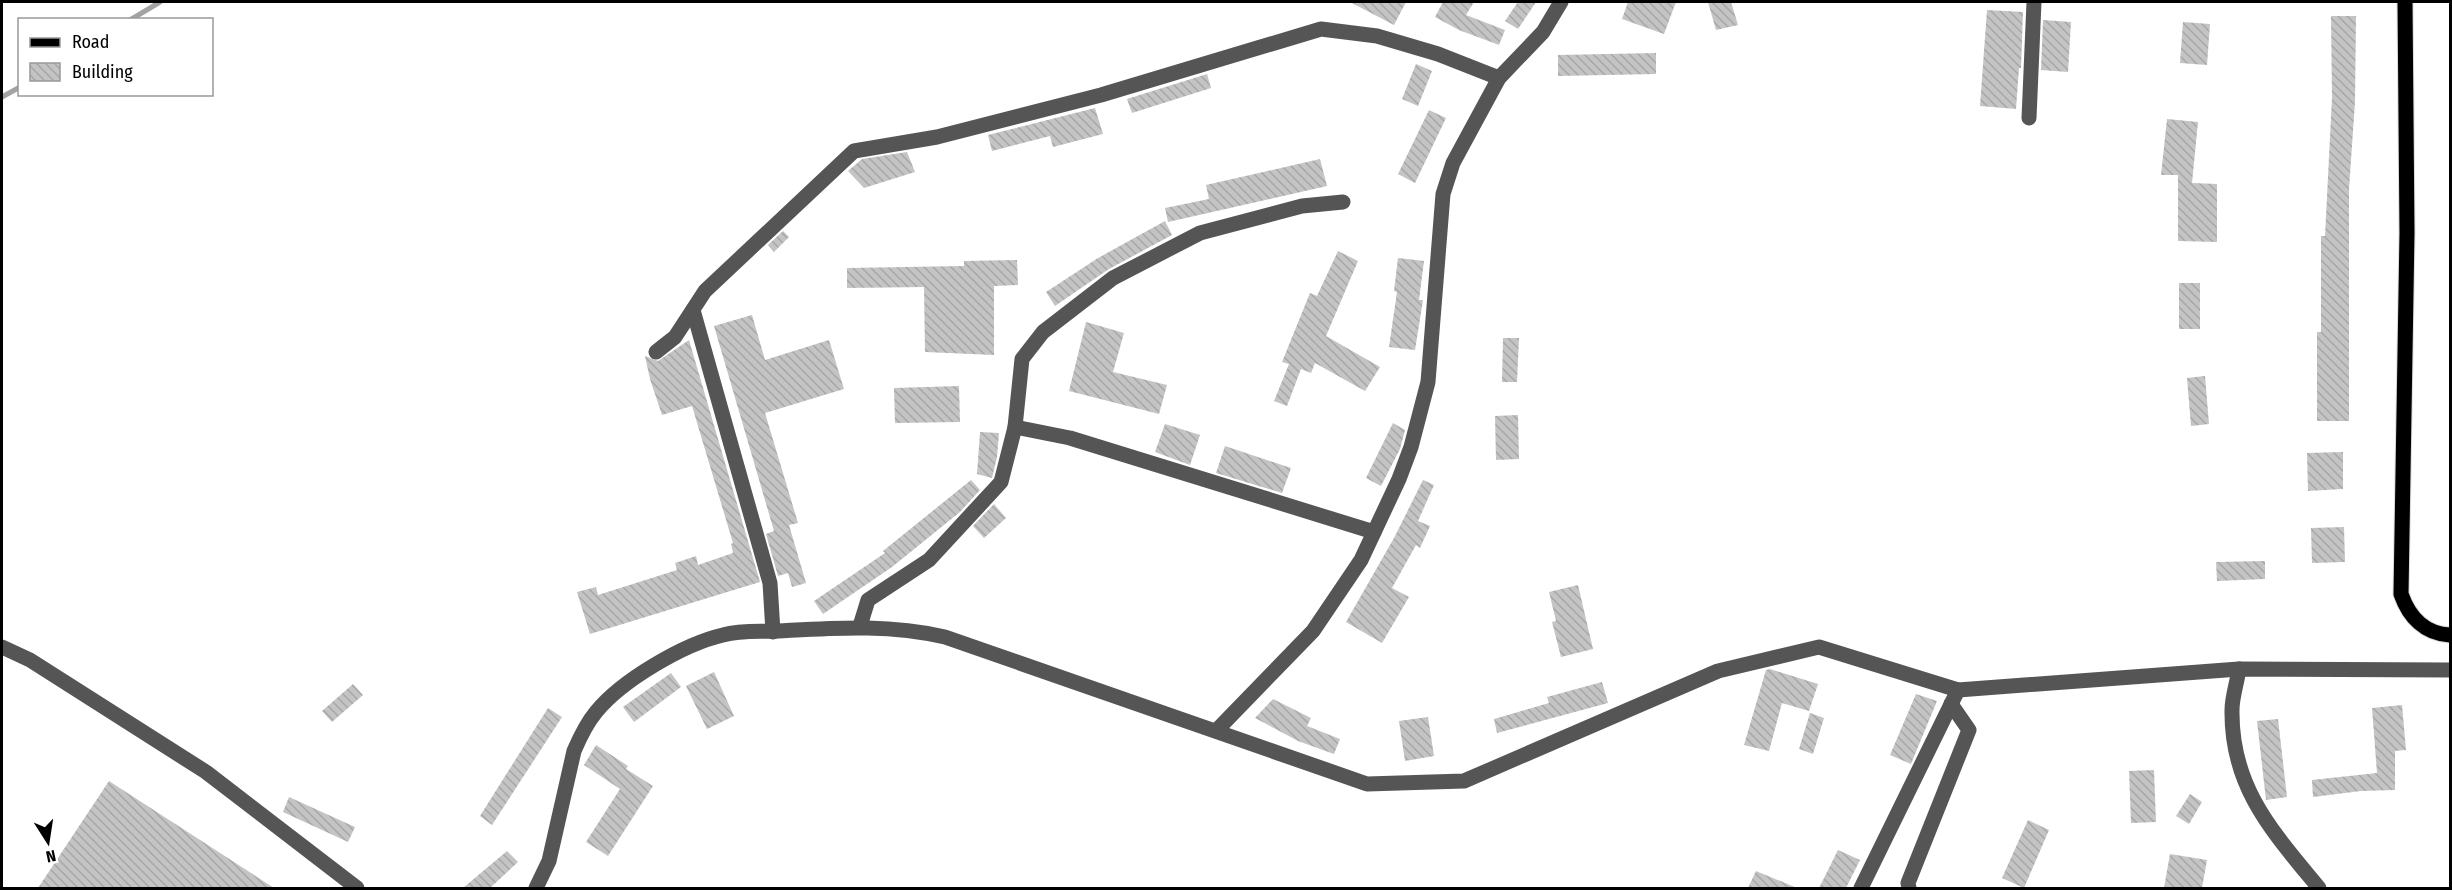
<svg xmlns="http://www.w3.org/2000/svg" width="2452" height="890" viewBox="0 0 2452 890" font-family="'Fira Sans Condensed',sans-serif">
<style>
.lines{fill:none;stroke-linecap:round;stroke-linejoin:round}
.stream{stroke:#a3a3a3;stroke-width:5}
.building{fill:url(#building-back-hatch)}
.major-casing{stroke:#dbdbdb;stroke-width:17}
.minor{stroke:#555;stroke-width:15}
.major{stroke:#000;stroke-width:15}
</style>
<defs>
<pattern id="building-back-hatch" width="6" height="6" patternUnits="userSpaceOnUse" patternTransform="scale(1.5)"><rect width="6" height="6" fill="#c4c4c4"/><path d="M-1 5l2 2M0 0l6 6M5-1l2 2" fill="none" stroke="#a7a7a7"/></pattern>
</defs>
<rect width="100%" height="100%" fill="#fff"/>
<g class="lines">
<g class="stream">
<polyline points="130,20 160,2"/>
<polyline points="2,97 20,87"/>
</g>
</g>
<g class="building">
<polygon points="1350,2 1406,2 1394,25"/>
<polygon points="1443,2 1474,2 1466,15 1505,30 1499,45 1459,30 1435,17"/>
<polygon points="1518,2 1536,2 1518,29 1505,21"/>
<polygon points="1628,2 1676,2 1664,34 1622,19"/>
<polygon points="1708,2 1731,2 1738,25 1716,30"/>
<polygon points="1987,10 2023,12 2021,68 2019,68 2016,109 1980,106"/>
<polygon points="2331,16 2356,16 2355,102 2349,189 2349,421 2317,421 2317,332 2321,332 2321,236 2325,236 2332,98"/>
<polygon points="2043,20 2071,22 2068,72 2041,70"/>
<polygon points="2183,22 2210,24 2207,65 2180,63"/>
<polygon points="1656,53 1656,74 1558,76 1558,55"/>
<polygon points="1416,64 1432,71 1418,106 1402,99"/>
<polygon points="1207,74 1211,88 1132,113 1127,99"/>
<polygon points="1095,108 1103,134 1053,147 1050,136 992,151 988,135"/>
<polygon points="1429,110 1446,118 1415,183 1398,174"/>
<polygon points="2167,119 2198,122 2192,183 2217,184 2217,242 2178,241 2178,175 2161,175"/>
<polygon points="907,152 915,172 864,188 848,171 862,159"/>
<polygon points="1320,159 1327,186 1168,222 1165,208 1209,199 1206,185"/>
<polygon points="1165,221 1172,235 1109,269 1055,306 1046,292 1098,258"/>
<polygon points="783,231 789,237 774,252 768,245"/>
<polygon points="1338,251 1358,261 1326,336 1380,367 1365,391 1315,363 1311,373 1301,369 1287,406 1274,401 1289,364 1282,362 1310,293 1317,296"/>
<polygon points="1398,258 1424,261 1419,300 1423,300 1415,350 1389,347 1397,292 1394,291"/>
<polygon points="1017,260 1018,285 994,286 994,355 925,352 924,287 847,288 847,268 964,266 964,261"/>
<rect x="2179" y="283" width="21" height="46"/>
<polygon points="752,315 765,360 829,340 844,389 765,413 798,523 789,525 806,583 792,587 788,573 778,576 766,534 774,531 714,326"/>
<polygon points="1086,322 1124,333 1113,372 1167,385 1159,414 1069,391"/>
<polygon points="1503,338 1519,338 1517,382 1502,382"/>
<polygon points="689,340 760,582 590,634 577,592 596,587 598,595 677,570 675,563 696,556 698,565 733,553 731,544 733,543 692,406 662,415 650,379 645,356 658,361"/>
<polygon points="2205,376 2209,424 2191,426 2187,378"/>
<polygon points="959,386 960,422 895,423 894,388"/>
<polygon points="1518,415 1519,459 1496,460 1495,416"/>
<polygon points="1393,423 1405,430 1400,449 1381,486 1366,478"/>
<polygon points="1165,424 1200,435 1190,465 1155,452"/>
<polygon points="980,432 999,433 997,457 992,478 977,474"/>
<polygon points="1225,446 1291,468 1282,493 1216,473"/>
<polygon points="2343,452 2343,489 2308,491 2307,453"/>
<polygon points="971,480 980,490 960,512 892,567 823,614 814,601 885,553 883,551"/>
<polygon points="1423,480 1434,485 1418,521 1430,526 1420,548 1416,545 1392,588 1409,597 1382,643 1346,622 1394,538"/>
<polygon points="994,504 1006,518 984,538 973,526"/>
<polygon points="2344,527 2345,562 2312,563 2311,528"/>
<polygon points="2265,561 2265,579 2217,581 2216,562"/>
<polygon points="1578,585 1593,649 1561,657 1552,622 1556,621 1549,592"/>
<polygon points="1770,669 1818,684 1809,711 1782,703 1769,751 1744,745 1766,670"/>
<polygon points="714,672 734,716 707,729 686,686"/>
<polygon points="671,673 681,687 634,722 623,707"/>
<polygon points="1602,682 1608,703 1497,733 1494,719 1549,703 1547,697"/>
<polygon points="353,684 363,695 332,722 322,711"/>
<polygon points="1916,694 1937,701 1911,764 1890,755"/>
<polygon points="1273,699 1311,718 1307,726 1340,739 1334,754 1298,741 1255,718"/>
<polygon points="2402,705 2406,750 2395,751 2395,790 2361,791 2313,797 2312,780 2377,773 2372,708"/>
<polygon points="548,708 562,717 492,825 480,816"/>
<polygon points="1810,713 1824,718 1813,754 1799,749"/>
<polygon points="1428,717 1434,756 1405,761 1399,721"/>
<polygon points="2278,719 2287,797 2266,800 2257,721"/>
<polygon points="596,745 628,766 626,769 653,786 608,856 586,842 620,789 584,765"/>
<polygon points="2154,770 2156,822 2131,823 2129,771"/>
<polygon points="109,781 274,888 38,888"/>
<polygon points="2190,794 2202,802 2189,824 2176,816"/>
<polygon points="289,797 355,827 348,842 283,812"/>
<polygon points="2028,820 2049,830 2024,888 2002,878"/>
<polygon points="1838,850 1860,860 1846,888 1819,888"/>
<polygon points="507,851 518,862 490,888 463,888"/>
<polygon points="2170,854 2207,860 2202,888 2164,888"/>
<polygon points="1756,871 1797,888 1748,888"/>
</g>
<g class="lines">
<g class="major-casing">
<path id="major" d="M2405,2L2407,233L2401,594C2409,617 2425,634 2450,635"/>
</g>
<g class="minor">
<polyline points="2029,118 2034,2"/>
<polyline points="693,310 770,583 773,632"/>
<polyline points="656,352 675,337 705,291 854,151 937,137 1101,95 1321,29 1377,36 1438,54 1499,78"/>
<polyline points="1015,427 1070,438 1374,532"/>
<polyline points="860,626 868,600 929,560 1001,482 1015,427 1022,359 1043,332 1113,278 1200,233 1302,206 1343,202"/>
<polyline points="2,647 30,660 206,772 357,888"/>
<path d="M2239,669C2237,683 2232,697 2232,710C2231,788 2273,832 2319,888"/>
<polyline points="1216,731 1313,631 1361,560 1399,479 1411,447 1428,382 1443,194 1453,163 1499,78 1543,32 1561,2"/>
<path d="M536,888L549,861L574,751C580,737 586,724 596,712C622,680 684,644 723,635C741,630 759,632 778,631C836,628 887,624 945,637L1367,784L1464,781L1718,671L1819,647L1958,690L2239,669L2450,670"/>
<polyline points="1861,888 1958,690"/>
<polyline points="1909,888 1908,883 1969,730 1951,704"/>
</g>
<use href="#major" class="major"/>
</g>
<rect width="2452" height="890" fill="none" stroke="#000000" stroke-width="6"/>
<rect x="18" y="18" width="195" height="78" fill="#ffffff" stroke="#999999" stroke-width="1.5"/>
<rect x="30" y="38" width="30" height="9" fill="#000000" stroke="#999999" stroke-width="1.5"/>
<text x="72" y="48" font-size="18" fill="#000000">Road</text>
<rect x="30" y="63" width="30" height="18" fill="url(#building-back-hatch)" stroke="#999999" stroke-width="1.5"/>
<text x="72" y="78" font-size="18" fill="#000000">Building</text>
<g transform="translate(48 842) rotate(168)" stroke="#ffffff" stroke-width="4.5" paint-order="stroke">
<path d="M0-4.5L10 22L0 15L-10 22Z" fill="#000000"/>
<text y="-9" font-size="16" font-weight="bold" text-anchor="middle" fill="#000000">N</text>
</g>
</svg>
